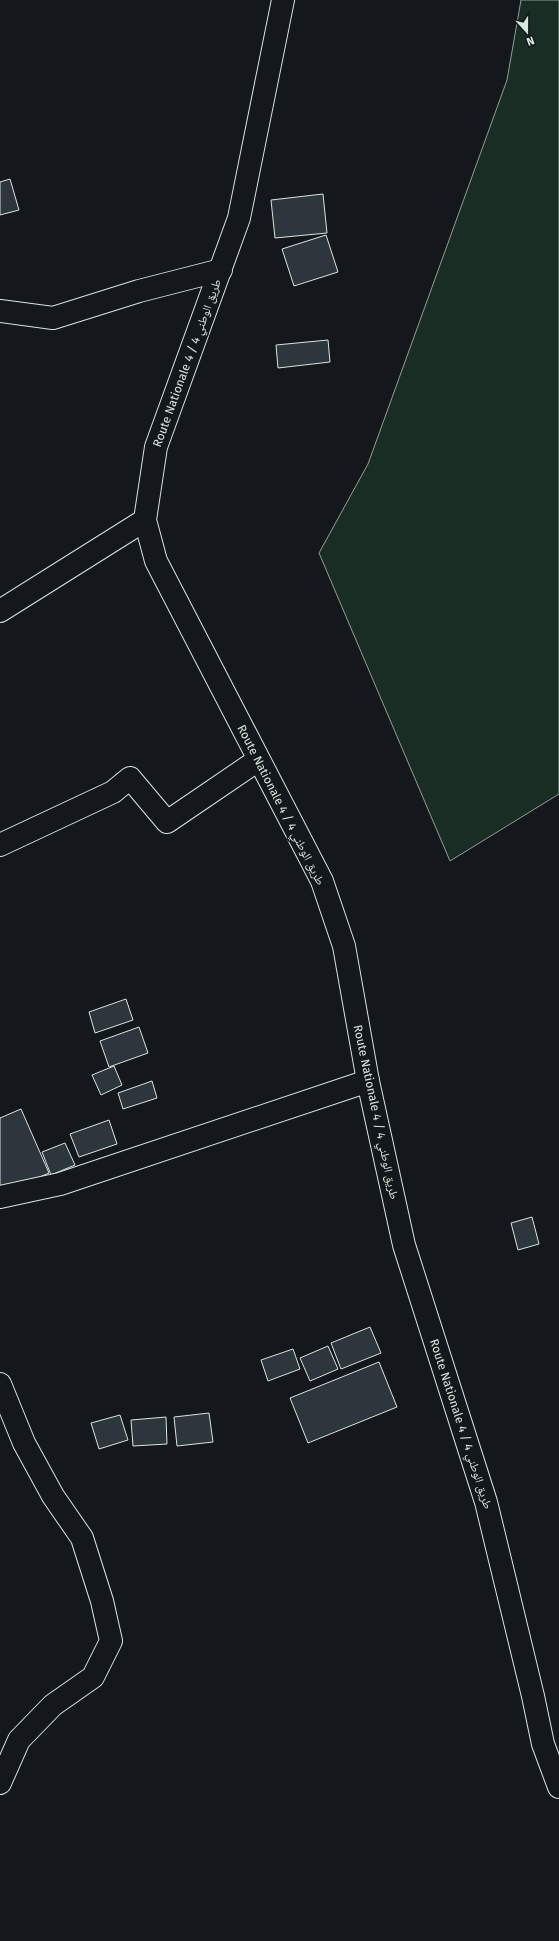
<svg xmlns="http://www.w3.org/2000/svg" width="559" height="1941" viewBox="0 0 559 1941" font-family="'Fira Sans','Noto Naskh Arabic',sans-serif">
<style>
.green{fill:#1a2d24;stroke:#939e99}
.building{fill:#2c363c;stroke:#d8e6dc}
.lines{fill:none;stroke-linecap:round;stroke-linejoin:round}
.street-casing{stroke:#d8e6dc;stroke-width:24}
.secondary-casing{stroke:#d8e6dc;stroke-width:24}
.street{stroke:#14181c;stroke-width:22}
.secondary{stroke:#14181c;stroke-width:22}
.labels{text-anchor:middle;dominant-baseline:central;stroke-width:3;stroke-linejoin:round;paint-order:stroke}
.street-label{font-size:12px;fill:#d8e6dc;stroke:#14181c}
</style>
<rect width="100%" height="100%" fill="#14181c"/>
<polygon class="green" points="521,0 559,0 559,794 450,861 319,553 368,464 507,80"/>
<g class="building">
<polygon points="10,179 19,210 0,215 0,182"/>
<polygon points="323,194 327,233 275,238 271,200"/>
<polygon points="326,235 338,272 294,286 282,249"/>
<polygon points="328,340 330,362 278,368 276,345"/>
<polygon points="126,999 133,1020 95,1033 89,1012"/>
<polygon points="139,1027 148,1053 109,1067 100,1041"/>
<polygon points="114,1066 122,1085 101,1095 92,1075"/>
<polygon points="152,1081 157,1098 123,1109 118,1093"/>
<polygon points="21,1109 49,1173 0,1194 0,1118"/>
<polygon points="109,1120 117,1144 79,1157 70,1134"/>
<polygon points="65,1143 75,1165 51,1175 42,1152"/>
<polygon points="532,1217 539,1244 518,1250 511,1223"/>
<polygon points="370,1327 381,1353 341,1369 331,1343"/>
<polygon points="328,1346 338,1369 310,1381 300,1358"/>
<polygon points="293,1349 300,1369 268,1381 261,1360"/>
<polygon points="379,1362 397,1407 308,1443 290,1398"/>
<polygon points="209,1413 213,1442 177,1446 174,1417"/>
<polygon points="120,1415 128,1440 99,1449 91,1423"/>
<polygon points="166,1417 167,1444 133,1446 131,1420"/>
</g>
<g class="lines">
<g class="street-casing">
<g id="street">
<polyline points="0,311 53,318 139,291 221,270"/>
<polyline points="0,611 145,520"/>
<polyline points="0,845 113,792 130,778 167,822 258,760"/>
<polyline points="0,1197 60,1184 368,1081"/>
<polyline points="0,1384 24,1443 53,1496 82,1538 102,1601 111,1641 93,1677 53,1705 19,1740 0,1783"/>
</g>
</g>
<g class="secondary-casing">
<polyline id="secondary" points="283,0 239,218 156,447 145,520 156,561 322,881 344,946 368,1081 404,1245 486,1502 533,1696 543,1744 559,1787"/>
</g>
<use href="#street" class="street"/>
<use href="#secondary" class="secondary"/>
</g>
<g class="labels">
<g class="street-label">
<text transform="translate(187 363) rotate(-70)">Route Nationale 4 / طريق الوطني 4</text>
<text transform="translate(281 805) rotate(63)">Route Nationale 4 / طريق الوطني 4</text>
<text transform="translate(376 1112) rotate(78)">Route Nationale 4 / طريق الوطني 4</text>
<text transform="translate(461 1424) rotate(72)">Route Nationale 4 / طريق الوطني 4</text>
</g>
</g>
<g transform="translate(527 32) rotate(159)" stroke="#14181c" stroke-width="3" paint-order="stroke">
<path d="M0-3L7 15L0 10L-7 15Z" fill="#d8e6dc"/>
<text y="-6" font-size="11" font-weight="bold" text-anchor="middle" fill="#d8e6dc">N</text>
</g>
</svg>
